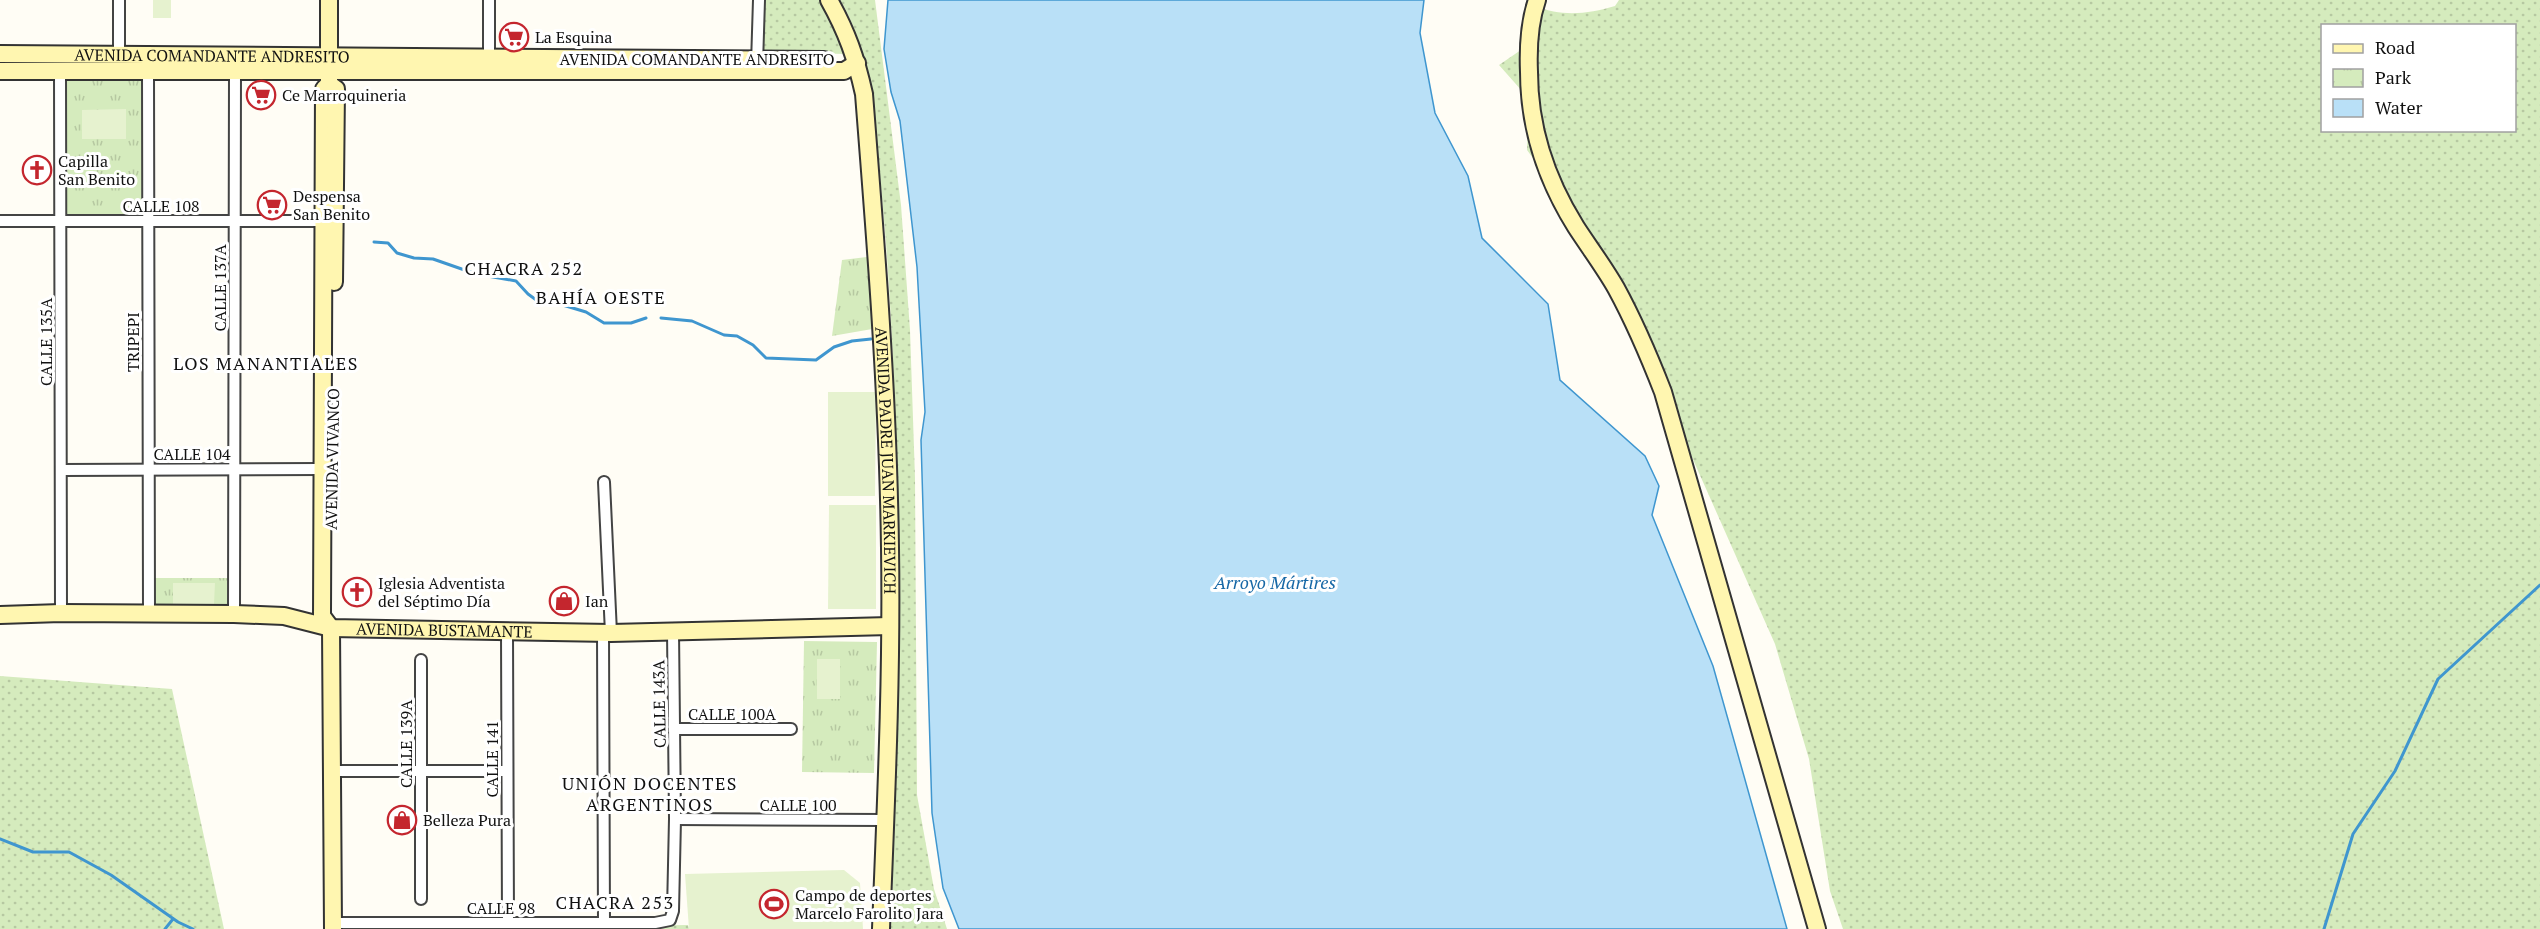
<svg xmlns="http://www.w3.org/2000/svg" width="2540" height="929" viewBox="0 0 2540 929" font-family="'PT Serif',serif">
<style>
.grass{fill:url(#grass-dots);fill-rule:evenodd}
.park{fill:url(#park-tufts)}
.pitch{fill:#e6f2cf}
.water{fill:#b9e0f7;stroke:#3f96cf;stroke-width:1.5}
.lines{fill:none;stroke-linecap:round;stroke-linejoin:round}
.stream{stroke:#3f96cf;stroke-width:3}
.street-casing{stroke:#444;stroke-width:14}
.secondary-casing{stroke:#333;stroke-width:20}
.street{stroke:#fff;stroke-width:10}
.secondary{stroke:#fff6b0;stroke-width:16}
.labels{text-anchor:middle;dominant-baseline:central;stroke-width:6;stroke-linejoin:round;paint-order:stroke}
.poi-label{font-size:16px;fill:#111;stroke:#fff;text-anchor:start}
.street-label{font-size:16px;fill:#111;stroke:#fff}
.neighbourhood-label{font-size:18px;letter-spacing:1.5px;fill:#111;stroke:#fff}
.water-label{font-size:18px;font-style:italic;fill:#1768a6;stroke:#fff}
</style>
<defs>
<pattern id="grass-dots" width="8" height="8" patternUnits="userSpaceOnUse" patternTransform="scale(1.5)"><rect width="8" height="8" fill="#d5ebbd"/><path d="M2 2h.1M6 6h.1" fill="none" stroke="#b6c8a1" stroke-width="1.8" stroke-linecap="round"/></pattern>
<pattern id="park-tufts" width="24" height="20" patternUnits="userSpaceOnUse" patternTransform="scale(1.5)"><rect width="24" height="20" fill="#d5ebbd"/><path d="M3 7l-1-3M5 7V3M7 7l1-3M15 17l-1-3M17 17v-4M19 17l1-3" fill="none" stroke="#b6c8a1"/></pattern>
</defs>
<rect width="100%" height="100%" fill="#fffdf5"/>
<g class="grass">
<polygon points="763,0 821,0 846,54 762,52"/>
<path d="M840,0H875L901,205L910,330L915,478L917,795L934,889L947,929H891C898,700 903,471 886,243C883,208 880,174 876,140C870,91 866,43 840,0Z"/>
<path d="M1619,0H2540V929H1843L1830,891L1809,759L1775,644L1663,392L1553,186L1527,150L1529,99L1499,65L1528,45L1535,6C1562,17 1588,14 1615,6ZM2322,26H2514V130H2322Z"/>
<polygon points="0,676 172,689 224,929 0,929"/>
<polygon points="688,925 689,929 386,929"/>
</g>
<g class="park">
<polygon points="62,75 145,75 145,216 63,216"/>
<polygon points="875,256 878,328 832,336 842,260"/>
<rect x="155" y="578" width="75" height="32"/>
<polygon points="804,641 877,642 874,773 802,772"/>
</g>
<g class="pitch">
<rect x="153" y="0" width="18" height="18"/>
<polygon points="126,109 126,139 82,139 82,110"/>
<polygon points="828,392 876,392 875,496 828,496"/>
<polygon points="829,505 876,505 876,609 828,609"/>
<polygon points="173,583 215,583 214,604 173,604"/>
<rect x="817" y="659" width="23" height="40"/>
<polygon points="844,870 860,883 863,929 689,929 685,874"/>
</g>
<polygon class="water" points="888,0 1424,0 1420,33 1435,113 1468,176 1482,238 1548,304 1560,380 1645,456 1659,486 1652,515 1713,666 1787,929 959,929 943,888 932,813 921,440 925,412 917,267 900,121 891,92 884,49"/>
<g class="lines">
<g class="stream">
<polyline points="374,242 388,243 397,253 414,258 433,259 476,274 516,281 528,294 539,302 556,303 586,312 604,323 631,323 646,318"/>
<polyline points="661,318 692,321 724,335 737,336 753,345 766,358 816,360 834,347 852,341 871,339"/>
<polyline points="0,839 33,852 69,852 111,875 178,922 193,929"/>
<polyline points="165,929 173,919"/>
<polyline points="2324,929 2353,834 2395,771 2438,679 2540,585"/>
</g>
<g class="street-casing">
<g id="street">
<polyline points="119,0 119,55"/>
<polyline points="489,0 489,62"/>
<polyline points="757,64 759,0"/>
<polyline points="60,71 61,613"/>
<polyline points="148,71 149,613"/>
<polyline points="0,221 323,221"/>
<polyline points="61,470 322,469"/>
<polyline points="604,482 611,633"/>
<polyline points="234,614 235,71"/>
<polyline points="507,631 508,923"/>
<polyline points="603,632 604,923"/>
<polyline points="421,660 421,899"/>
<polyline points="674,729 791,729"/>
<polyline points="332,771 507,771"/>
<polyline points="675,819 885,820"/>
<polyline points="333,923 655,923 670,920 673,911 675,819 673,631"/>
</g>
</g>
<g class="secondary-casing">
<g id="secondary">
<polyline points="329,0 329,84 324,89 322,616 331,628 333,929"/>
<path id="s1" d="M829,0C847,32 856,58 864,94C876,245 888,396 890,548C892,675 886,802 881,929"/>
<path d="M1537,0C1529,23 1528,48 1529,72C1529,129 1546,179 1576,227C1589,247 1604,267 1616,288C1634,321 1649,356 1663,392L1817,929"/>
<path id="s2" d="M0,54L824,60"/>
<polyline points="0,71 844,71 857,63"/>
<polyline points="329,84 336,89 334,282"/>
<path id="s3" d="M0,615L61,613L234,614L284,616L331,628L611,633L890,626"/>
</g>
</g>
<use href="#street" class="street"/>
<use href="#secondary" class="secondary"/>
</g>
<defs>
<g id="supermarket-ring" transform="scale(1.5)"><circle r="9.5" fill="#fff" stroke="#c4262e" stroke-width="1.5"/><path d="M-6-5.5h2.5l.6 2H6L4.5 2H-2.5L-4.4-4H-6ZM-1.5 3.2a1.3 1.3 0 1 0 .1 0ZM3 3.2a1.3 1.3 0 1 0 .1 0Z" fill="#c4262e"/></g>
<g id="church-ring" transform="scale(1.5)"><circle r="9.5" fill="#fff" stroke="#c4262e" stroke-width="1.5"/><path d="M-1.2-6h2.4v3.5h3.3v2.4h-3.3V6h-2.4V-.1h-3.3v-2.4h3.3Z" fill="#c4262e"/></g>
<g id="shop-ring" transform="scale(1.5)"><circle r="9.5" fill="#fff" stroke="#c4262e" stroke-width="1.5"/><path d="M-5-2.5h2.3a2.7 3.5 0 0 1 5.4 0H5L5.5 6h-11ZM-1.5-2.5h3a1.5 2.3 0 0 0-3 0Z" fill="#c4262e"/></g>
<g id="stadium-ring" transform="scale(1.5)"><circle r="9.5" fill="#fff" stroke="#c4262e" stroke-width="1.5"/><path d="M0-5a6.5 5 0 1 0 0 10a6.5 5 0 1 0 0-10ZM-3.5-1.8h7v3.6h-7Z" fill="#c4262e"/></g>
</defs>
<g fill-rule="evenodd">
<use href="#supermarket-ring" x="514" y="37"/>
<use href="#supermarket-ring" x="261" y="95"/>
<use href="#church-ring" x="37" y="170"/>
<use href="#supermarket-ring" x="272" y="205"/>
<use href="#church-ring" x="357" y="592"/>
<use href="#shop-ring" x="564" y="601"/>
<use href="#shop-ring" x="402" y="820"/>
<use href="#stadium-ring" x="774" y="904"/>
</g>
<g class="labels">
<g class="poi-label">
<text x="535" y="37">La Esquina</text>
<text x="282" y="95">Ce Marroquineria</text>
<text x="58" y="161">Capilla<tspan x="58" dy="18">San Benito</tspan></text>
<text x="293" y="196">Despensa<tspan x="293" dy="18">San Benito</tspan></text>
<text x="378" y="583">Iglesia Adventista<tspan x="378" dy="18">del Séptimo Día</tspan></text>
<text x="585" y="601">Ian</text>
<text x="423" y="820">Belleza Pura</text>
<text x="795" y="895">Campo de deportes<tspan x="795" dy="18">Marcelo Farolito Jara</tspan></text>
</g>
<g class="street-label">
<text stroke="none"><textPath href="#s2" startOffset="212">AVENIDA COMANDANTE ANDRESITO</textPath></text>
<text x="697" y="59">AVENIDA COMANDANTE ANDRESITO</text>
<text x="161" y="206">CALLE 108</text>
<text transform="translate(220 288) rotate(-90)">CALLE 137A</text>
<text transform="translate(46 342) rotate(-90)">CALLE 135A</text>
<text transform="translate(133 342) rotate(-90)">TRIPEPI</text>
<text x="192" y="454">CALLE 104</text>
<text transform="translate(332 459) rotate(-89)">AVENIDA VIVANCO</text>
<text stroke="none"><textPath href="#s1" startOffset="468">AVENIDA PADRE JUAN MARKIEVICH</textPath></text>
<text stroke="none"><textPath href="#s3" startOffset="446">AVENIDA BUSTAMANTE</textPath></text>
<text transform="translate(659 704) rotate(-91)">CALLE 143A</text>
<text x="732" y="714">CALLE 100A</text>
<text transform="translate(406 744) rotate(-90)">CALLE 139A</text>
<text transform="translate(492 759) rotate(-90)">CALLE 141</text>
<text x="798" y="805">CALLE 100</text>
<text x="501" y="908">CALLE 98</text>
</g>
<g class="neighbourhood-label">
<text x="524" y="268">CHACRA 252</text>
<text x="601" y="297">BAHÍA OESTE</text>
<text x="266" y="363">LOS MANANTIALES</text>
<text x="650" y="783">UNIÓN DOCENTES<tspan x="650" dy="21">ARGENTINOS</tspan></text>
<text x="615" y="902">CHACRA 253</text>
</g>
<g class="water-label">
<text x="1275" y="582">Arroyo Mártires</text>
</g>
</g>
<rect x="2321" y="24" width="195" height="108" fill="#ffffff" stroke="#a0a0a0" stroke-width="1.5"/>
<rect x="2333" y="44" width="30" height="9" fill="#fff6b0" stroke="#a0a0a0" stroke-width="1.5"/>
<text x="2375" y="54" font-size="18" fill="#111111">Road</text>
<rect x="2333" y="69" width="30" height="18" fill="url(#park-tufts)" stroke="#a0a0a0" stroke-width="1.5"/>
<text x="2375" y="84" font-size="18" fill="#111111">Park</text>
<rect x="2333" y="99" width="30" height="18" fill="#b9e0f7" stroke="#a0a0a0" stroke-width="1.5"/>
<text x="2375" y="114" font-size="18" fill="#111111">Water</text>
</svg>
